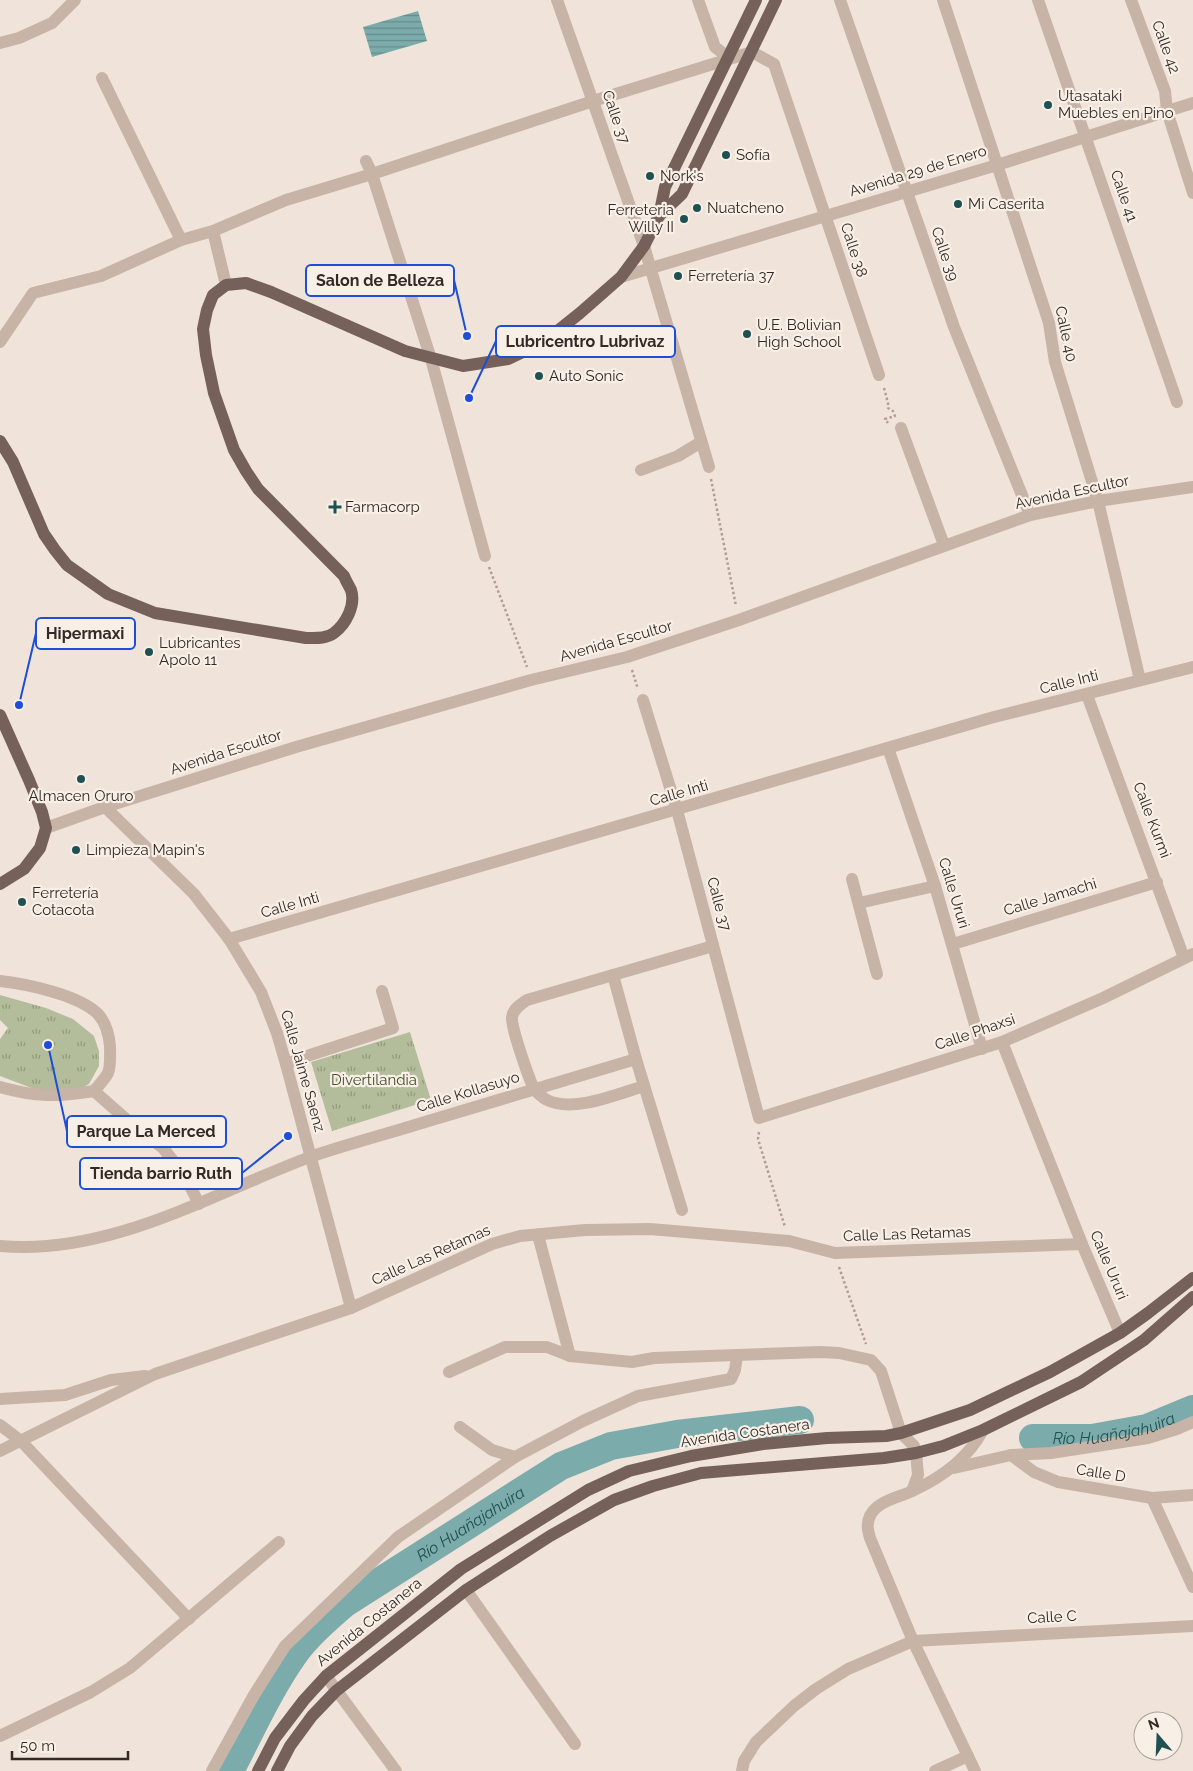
<svg xmlns="http://www.w3.org/2000/svg" width="1193" height="1771" viewBox="0 0 1193 1771" font-family="Raleway,sans-serif">
<style>
.park{fill:url(#park-tufts)}
.water{fill:url(#water-rules)}
.lines{fill:none;stroke-linecap:round;stroke-linejoin:round}
.river{stroke:#7babaa;stroke-width:28}
.path{stroke:#b29e91;stroke-width:2.5;stroke-dasharray:2.5 2.5;stroke-linecap:butt}
.minor{stroke:#c7b4a7;stroke-width:12}
.major{stroke:#756159;stroke-width:12}
.poi-dot{fill:#1f5152;stroke:#f8efe6;stroke-width:2}
.labels{text-anchor:middle;dominant-baseline:central;stroke-width:4.5;stroke-linejoin:round;paint-order:stroke}
.street-label{font-size:15px;fill:#332a27;stroke:#f8efe6}
.poi-label{font-size:15px;fill:#332a27;stroke:#f8efe6;text-anchor:start}
.park-label{font-size:15px;fill:#45502c;stroke:#f8efe6}
.water-label{font-size:16px;font-style:italic;fill:#1f5152;stroke:#f8efe6}
.leader{fill:none;stroke:#1d4ed8;stroke-width:2}
.callout-dot{fill:#1d4ed8;stroke:#f8efe6;stroke-width:2}
.callout{fill:#f8efe6;stroke:#1d4ed8;stroke-width:2}
.callout-label{font-size:16px;text-anchor:middle;font-weight:bold;fill:#332a27}
</style>
<defs>
<pattern id="park-tufts" width="24" height="20" patternUnits="userSpaceOnUse" patternTransform="scale(1.25)"><rect width="24" height="20" fill="#b3bd9b"/><path d="M3 7l-1-3M5 7V3M7 7l1-3M15 17l-1-3M17 17v-4M19 17l1-3" fill="none" stroke="#929a7e"/></pattern>
<pattern id="water-rules" width="6" height="5" patternUnits="userSpaceOnUse" patternTransform="scale(1.25)"><rect width="6" height="5" fill="#7babaa"/><path d="M0 2.5h6" fill="none" stroke="#658b8a"/></pattern>
</defs>
<rect width="100%" height="100%" fill="#f0e4da"/>
<g class="park">
<polygon points="0,995 46,1008 73,1019 94,1036 99,1051 99,1066 89,1084 75,1092 42,1092 0,1076 0,1039 8,1028 0,1020"/>
<polygon points="410,1032 431,1100 332,1131 311,1062"/>
</g>
<polygon class="water" points="418,11 427,41 372,57 363,27"/>
<g class="lines">
<g class="river">
<path id="s1" d="M1033,1438H1092L1147,1428L1193,1409"/>
<path id="s2" d="M230,1771C250,1733 268,1692 293,1656C307,1636 326,1620 344,1604L561,1466L611,1446L677,1434L800,1420"/>
</g>
<g class="path">
<polyline points="884,388 888,403 888,408 893,411 895,416 885,419 888,423"/>
<polyline points="711,479 736,606"/>
<polyline points="489,567 527,667"/>
<polyline points="632,670 638,689"/>
<polyline points="759,1132 758,1139 785,1227"/>
<polyline points="839,1267 866,1344"/>
</g>
<g class="minor">
<polyline points="557,0 644,246 709,467"/>
<polyline points="698,0 715,47 729,58"/>
<polyline points="840,0 954,327 1030,515"/>
<polyline points="943,0 1049,323 1055,362 1098,501 1140,680"/>
<polyline points="1038,0 1177,402"/>
<polyline points="1131,0 1165,91 1167,111 1193,193"/>
<polyline points="0,43 19,38 52,23 75,0"/>
<polyline points="102,78 181,240"/>
<polyline points="366,161 372,174 431,359 485,556"/>
<polyline points="213,231 226,285"/>
<polyline points="621,277 997,165 1193,103"/>
<polyline points="0,342 33,293 101,276 181,240 213,231 286,200 372,174 593,101 752,52 774,64 879,375"/>
<polyline points="901,428 944,545"/>
<polyline points="641,470 678,456 701,442"/>
<polyline points="1087,695 1184,958"/>
<polyline points="643,700 677,810 759,1118 1002,1042 1103,998 1193,954"/>
<polyline points="888,748 935,886 982,1049"/>
<polyline points="105,807 194,894 229,939 261,992 277,1033 286,1064 351,1308"/>
<polyline points="46,828 105,807 296,747 531,680 627,657 739,620 1030,515 1098,501 1193,487"/>
<polyline points="852,879 877,974"/>
<polyline points="859,903 935,886"/>
<polyline points="229,939 994,717 1193,667"/>
<polyline points="953,944 1157,882"/>
<polyline points="613,975 636,1059 682,1210"/>
<path d="M0,981C27,984 79,995 98,1014C106,1023 109,1034 110,1046C110,1053 111,1066 108,1073C105,1079 98,1086 94,1091C58,1097 35,1097 0,1087"/>
<polyline points="1002,1042 1082,1244 1120,1333"/>
<polyline points="286,1064 310,1055 393,1028 382,991"/>
<path d="M644,1086C618,1094 573,1113 547,1100C543,1098 535,1091 533,1087C528,1075 511,1028 512,1017C513,1009 521,1004 527,1000L713,946"/>
<polyline points="94,1091 135,1127 163,1148 185,1176 199,1204"/>
<polyline points="538,1235 570,1356"/>
<path d="M0,1246C110,1256 211,1194 310,1157C344,1145 380,1136 415,1125C488,1103 562,1081 636,1059"/>
<polyline points="449,1372 505,1347 547,1347 570,1356 632,1362 654,1358 821,1352 839,1353 871,1360 881,1371 901,1433 914,1446 916,1453 918,1475 912,1491"/>
<polyline points="0,1399 65,1395 111,1380 145,1376"/>
<polyline points="0,1425 21,1441 189,1619"/>
<polyline points="460,1427 492,1450 515,1457"/>
<polyline points="0,1451 155,1374 351,1308 492,1244 520,1236 585,1230 650,1229 789,1241 835,1253 1082,1244"/>
<polyline points="1011,1455 1034,1472 1058,1482 1152,1498 1193,1495"/>
<polyline points="954,1468 1011,1455 1051,1453 1148,1438 1177,1429 1193,1422"/>
<polyline points="1152,1498 1193,1587"/>
<polyline points="466,1590 575,1744"/>
<polyline points="326,1676 396,1771"/>
<polyline points="0,1736 91,1692 130,1668 279,1542"/>
<polyline points="212,1771 254,1695 285,1646 398,1537 515,1457 583,1421 638,1396 731,1379 735,1370 737,1356"/>
<polyline points="742,1771 744,1761 756,1742 794,1706 816,1689 848,1669 913,1641 1193,1626"/>
<polyline points="935,1771 968,1756"/>
<path d="M975,1771L913,1641L870,1538C868,1531 866,1524 870,1516C877,1501 898,1498 912,1491C941,1478 967,1460 983,1430"/>
</g>
<g class="major">
<polyline points="659,216 682,194 776,0"/>
<path d="M0,441L13,462L44,534L55,550L67,565L108,594L155,613L306,638C316,638 326,639 334,633C346,624 356,605 351,590C349,586 346,581 344,576L258,489L246,471L234,450L214,393L206,355L203,329L207,310L213,295L226,285L246,283L271,292L405,351L463,366L508,359L529,349L555,333L580,313L621,277L644,246L659,216L665,187L756,0"/>
<polyline points="0,715 29,780 42,812 46,828 40,848 24,869 0,884"/>
<polyline points="258,1771 275,1738 304,1700 326,1676 461,1569 588,1490 629,1471 691,1456 763,1444 827,1438 886,1436 901,1433 970,1410 1050,1372 1120,1333 1148,1313 1193,1278"/>
<polyline points="277,1771 290,1746 312,1716 336,1691 466,1590 550,1536 614,1500 653,1486 701,1473 884,1458 916,1453 943,1446 983,1430 1081,1382 1144,1340 1193,1297"/>
</g>
</g>
<g class="poi-dot">
<circle cx="1048" cy="105" r="5"/>
<circle cx="726" cy="155" r="5"/>
<circle cx="650" cy="176" r="5"/>
<circle cx="958" cy="204" r="5"/>
<circle cx="697" cy="208" r="5"/>
<circle cx="684" cy="219" r="5"/>
<circle cx="678" cy="276" r="5"/>
<circle cx="747" cy="334" r="5"/>
<circle cx="539" cy="376" r="5"/>
<path d="M332.5 499.5h5v5h5v5h-5v5h-5v-5h-5v-5h5z"/>
<circle cx="149" cy="652" r="5"/>
<circle cx="81" cy="779" r="5"/>
<circle cx="76" cy="850" r="5"/>
<circle cx="22" cy="902" r="5"/>
</g>
<g class="labels">
<g class="street-label">
<text transform="translate(1166 47) rotate(70)">Calle 42</text>
<text transform="translate(616 117) rotate(71)">Calle 37</text>
<text transform="translate(918 171) rotate(-17)">Avenida 29 de Enero</text>
<text transform="translate(1124 196) rotate(71)">Calle 41</text>
<text transform="translate(854 250) rotate(72)">Calle 38</text>
<text transform="translate(945 254) rotate(71)">Calle 39</text>
<text transform="translate(1066 334) rotate(78)">Calle 40</text>
<text transform="translate(1072 492) rotate(-12)">Avenida Escultor</text>
<text transform="translate(616 641) rotate(-16)">Avenida Escultor</text>
<text transform="translate(1069 682) rotate(-14)">Calle Inti</text>
<text transform="translate(226 752) rotate(-18)">Avenida Escultor</text>
<text transform="translate(679 793) rotate(-16)">Calle Inti</text>
<text transform="translate(1152 820) rotate(69)">Calle Kurmi</text>
<text transform="translate(954 893) rotate(73)">Calle Ururi</text>
<text transform="translate(1050 897) rotate(-17)">Calle Jamachi</text>
<text transform="translate(719 904) rotate(75)">Calle 37</text>
<text transform="translate(290 905) rotate(-16)">Calle Inti</text>
<text transform="translate(975 1032) rotate(-19)">Calle Phaxsi</text>
<text transform="translate(303 1071) rotate(74)">Calle Jaime Saenz</text>
<text transform="translate(468 1092) rotate(-17)">Calle Kollasuyo</text>
<text transform="translate(907 1234) rotate(-2)">Calle Las Retamas</text>
<text transform="translate(431 1255) rotate(-24)">Calle Las Retamas</text>
<text transform="translate(1109 1265) rotate(67)">Calle Ururi</text>
<text transform="translate(745 1433) rotate(-8)">Avenida Costanera</text>
<text transform="translate(1101 1473) rotate(9)">Calle D</text>
<text transform="translate(1052 1617) rotate(-3)">Calle C</text>
<text transform="translate(369 1622) rotate(-39)">Avenida Costanera</text>
</g>
<g class="poi-label">
<text x="1058" y="96">Utasataki<tspan x="1058" dy="17">Muebles en Pino</tspan></text>
<text x="736" y="155">Sofía</text>
<text x="660" y="176">Nork's</text>
<text x="968" y="204">Mi Caserita</text>
<text x="707" y="208">Nuatcheno</text>
<text x="674" y="210" text-anchor="end">Ferreteria<tspan x="674" dy="17">Willy II</tspan></text>
<text x="688" y="276">Ferretería 37</text>
<text x="757" y="325">U.E. Bolivian<tspan x="757" dy="17">High School</tspan></text>
<text x="549" y="376">Auto Sonic</text>
<text x="345" y="507">Farmacorp</text>
<text x="159" y="643">Lubricantes<tspan x="159" dy="17">Apolo 11</tspan></text>
<text x="81" y="796" text-anchor="middle">Almacen Oruro</text>
<text x="86" y="850">Limpieza Mapin's</text>
<text x="32" y="893">Ferretería<tspan x="32" dy="17">Cotacota</tspan></text>
</g>
<g class="park-label">
<text x="374" y="1080">Divertilandia</text>
</g>
<g class="water-label">
<text stroke="none"><textPath href="#s1" startOffset="82">Río Huañajahuira</textPath></text>
<text stroke="none"><textPath href="#s2" startOffset="354">Río Huañajahuira</textPath></text>
</g>
</g>
<path class="leader" d="M467 336L454 280M469 398L496 341M19 705L36 633M48 1045L67 1131M288 1136L242 1173"/>
<g class="callout-dot">
<circle cx="467" cy="336" r="5"/>
<circle cx="469" cy="398" r="5"/>
<circle cx="19" cy="705" r="5"/>
<circle cx="48" cy="1045" r="5"/>
<circle cx="288" cy="1136" r="5"/>
</g>
<g class="callout">
<rect x="306" y="265" width="148" height="31" rx="5"/>
<rect x="496" y="326" width="179" height="31" rx="5"/>
<rect x="36" y="618" width="99" height="31" rx="5"/>
<rect x="67" y="1116" width="159" height="31" rx="5"/>
<rect x="80" y="1158" width="162" height="31" rx="5"/>
</g>
<g class="callout-label">
<text x="380" y="286">Salon de Belleza</text>
<text x="585" y="347">Lubricentro Lubrivaz</text>
<text x="85" y="639">Hipermaxi</text>
<text x="146" y="1137">Parque La Merced</text>
<text x="161" y="1179">Tienda barrio Ruth</text>
</g>
<g transform="translate(1158 1736) rotate(341)"><circle r="24" fill="#f8efe6" stroke="#a9a09a"/>
<path d="M0-4L9 19L0 12L-9 19Z" fill="#1f5152"/>
<text y="-8" font-size="14" font-weight="bold" text-anchor="middle" fill="#332a27">N</text>
</g>
<path d="M12 1751v8h116v-8" fill="none" stroke="#332a27" stroke-width="2.5"/>
<text x="20" y="1751" font-size="15" fill="#332a27" stroke="#f8efe6" stroke-width="4" paint-order="stroke">50 m</text>
</svg>
